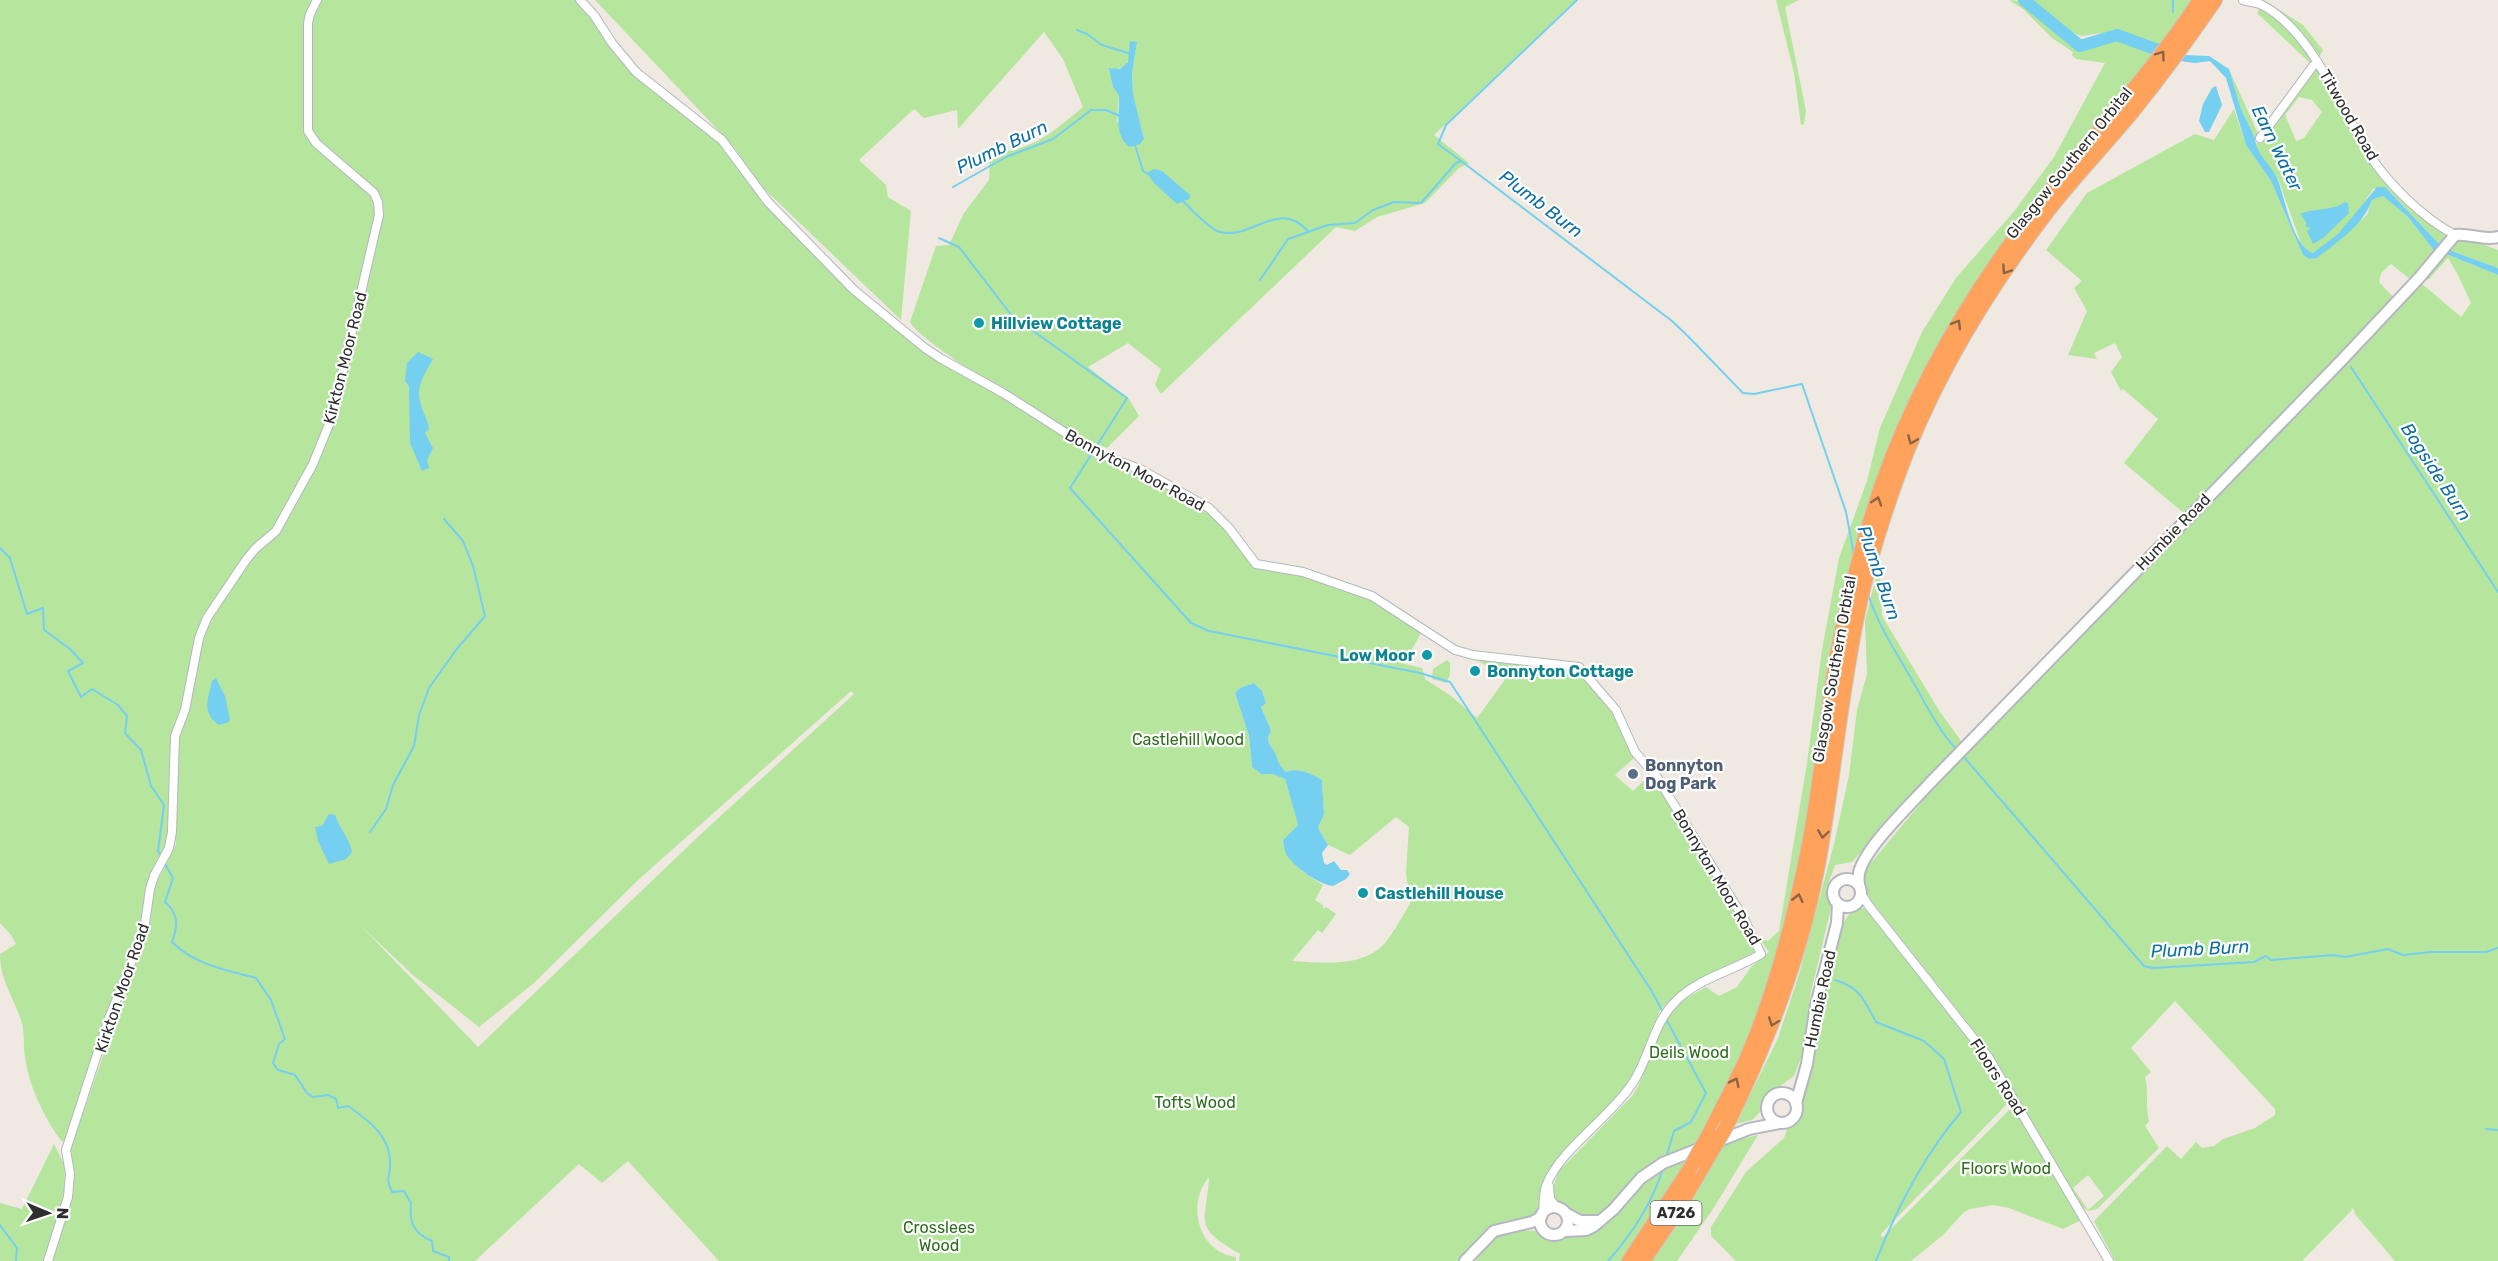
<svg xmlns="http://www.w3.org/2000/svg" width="2498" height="1261" viewBox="0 0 2498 1261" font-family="Rubik,sans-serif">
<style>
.green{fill:#b6e59e;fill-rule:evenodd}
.water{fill:#75cff0}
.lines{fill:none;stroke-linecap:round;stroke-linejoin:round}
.stream{stroke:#75cff0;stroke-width:2}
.river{stroke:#75cff0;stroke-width:12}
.street-casing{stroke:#b4b7c1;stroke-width:10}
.secondary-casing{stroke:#b4b7c1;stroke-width:14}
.highway-casing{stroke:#c9c9c9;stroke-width:16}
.street{stroke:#fff;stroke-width:8}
.secondary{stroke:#fff;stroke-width:10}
.highway{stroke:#ffa35c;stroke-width:14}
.highway-bridge-casing{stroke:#c9c9c9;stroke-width:16;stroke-linecap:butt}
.highway-bridge{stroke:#ffa35c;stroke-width:14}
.oneway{stroke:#8c6343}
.culture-dot{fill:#0f9aa8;stroke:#fff;stroke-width:2}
.service-dot{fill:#5c6f8a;stroke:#fff;stroke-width:2}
.labels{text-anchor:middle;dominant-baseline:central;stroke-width:4.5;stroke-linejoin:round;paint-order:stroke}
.shield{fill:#fff;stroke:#6d6d6d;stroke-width:1.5}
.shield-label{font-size:15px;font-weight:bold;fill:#2e2e2e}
.street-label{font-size:16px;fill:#2e2e2e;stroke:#fff}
.culture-label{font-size:16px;font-weight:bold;fill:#0d838f;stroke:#fff;text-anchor:start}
.park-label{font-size:16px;fill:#2c6e1b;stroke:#fff}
.service-label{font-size:16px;font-weight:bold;fill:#4e5e75;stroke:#fff;text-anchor:start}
.water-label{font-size:18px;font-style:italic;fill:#0d6fa3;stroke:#fff}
</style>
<rect width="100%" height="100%" fill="#efe9e1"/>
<g class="green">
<path d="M0,0H576L634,73L662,97L721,141L752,186L776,215L850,289L924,350L939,360L1005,396L1100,458L1132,469L1212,514L1258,569L1299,574L1377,601L1422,631L1404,664L1422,668L1425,679L1451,696L1477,718L1507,677L1473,658L1579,670L1614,710L1624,740L1634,758L1615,775L1633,791L1651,774L1740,914L1757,952L1754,956C1721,972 1683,983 1659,1012C1654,1033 1633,1078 1620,1095C1598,1123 1566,1143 1549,1174C1541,1187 1543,1200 1539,1214C1529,1222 1514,1217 1502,1222C1489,1227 1470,1250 1460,1261H1239L1240,1254C1192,1226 1206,1225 1209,1177C1186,1204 1198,1252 1236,1257V1261H719L628,1161L602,1183L579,1164L475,1261H52L71,1203L74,1178L70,1150L151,919L153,890L176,844L177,736L188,710L204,629L250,558L284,525L300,494L295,492L272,532L253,547L211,608L198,634L183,705L170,743L168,803L171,814L168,844L146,893L141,932L123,982L106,1018L93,1065L66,1140L62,1142C44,1117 29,1087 25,1057C23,1045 25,1031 21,1020C13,996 0,980 0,954L16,944L11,935L0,923ZM1254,683L1262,691L1266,703L1261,707L1271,730C1266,741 1268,742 1274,751C1279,761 1275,762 1286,772C1297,767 1313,774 1322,780L1324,814L1318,828L1328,845L1350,855L1396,817L1409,827L1406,872L1410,904C1402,916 1395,931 1385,943C1363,968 1322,963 1292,961L1318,930L1322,933L1336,914L1326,907L1323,909V905L1315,900L1323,885C1306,875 1286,862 1283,840L1298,825L1285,779L1272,774H1261L1252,767L1249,736L1235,693L1240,688ZM851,691L854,694L702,833L478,1047L361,926L413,975L479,1027L534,983L637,881Z"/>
<path d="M595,0H1576L1434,135L1469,163L1459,168L1425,203L1377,217L1355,231L1336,227L1161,394L1155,385L1161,369L1128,343L1088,367L1129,399L1139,416L1107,448C1098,444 1089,442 1081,438C1055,425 918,341 910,322L936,246L949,245L964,213L989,180L990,154C1035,149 1049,135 1083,107L1063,59L1044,32L958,129L957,110L924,118L914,109L859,160L886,185L888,197L911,211L901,320L759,184L735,148ZM1137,42L1132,73L1133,95L1144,139L1117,122L1119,94L1113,87L1111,67L1115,70C1129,67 1132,53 1137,42Z"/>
<polygon points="1776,0 1799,0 1785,7 1806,111 1804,124 1801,125 1794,73"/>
<path d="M2009,0L2023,1L2052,29L2081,47L2116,38L2124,39L2153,53L1910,402L1801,868L1773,971L1735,1072L1695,1146L1673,1153L1660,1161L1603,1215L1584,1219L1552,1199L1553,1187L1559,1171L1633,1095C1649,1070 1653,1029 1673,1008C1682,999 1695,994 1706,987L1719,996L1737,987L1751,967L1769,952L1760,939L1768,941L1779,931L1807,763L1822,650L1839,558L1867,481L1880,428L1922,332L1956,278L2016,209L2054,157L2105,63L2076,59L2072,55L2073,52L2052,38L2023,9Z"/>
<polygon points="2030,0 2192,0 2156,49 2124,34 2109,32 2081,36 2068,31"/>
<polygon points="2265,1 2303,25 2323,50 2319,58 2310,63 2257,13"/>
<path d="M2318,67L2364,154L2388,182L2442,231L2446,239L2442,247L2385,187L2373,189C2358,212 2338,241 2313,253L2308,251L2301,243L2278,179L2263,160L2255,144L2262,141L2313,71ZM2299,97L2312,100L2322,112L2304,138L2296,141L2285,115Z"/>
<polygon points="2229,69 2259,136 2255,138 2241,109"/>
<polygon points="2234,109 2246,145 2271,181 2303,255 2309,259 2317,258 2367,215 2372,200 2383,196 2408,217 2436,253 2399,292 2410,279 2391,264 2381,273 2379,282 2395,299 2185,514 2124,463 2158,419 2123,389 2121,391 2111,372 2122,357 2115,343 2094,353 2097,359 2068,355 2087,311 2074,288 2082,281 2046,250 2087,193 2195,134 2214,140"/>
<polygon points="2456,239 2471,240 2498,250 2498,268 2446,249"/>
<path d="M2444,253L2498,275V1261H2395L2354,1213L2355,1211L2351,1207L2352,1210L2302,1261H2115L2094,1221L2167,1146L2181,1159L2196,1142L2202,1148L2214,1146L2223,1139L2255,1128L2275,1115V1109L2175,1001L2131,1048L2151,1072L2145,1077C2149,1092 2145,1106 2149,1121L2145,1126L2159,1148L2097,1209L2088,1211L2080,1205L1989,1050L1869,898L1863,878L1865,870L1930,792L2421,283L2461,317L2471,303L2457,273L2448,258L2428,280L2425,277ZM2088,1175L2104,1196L2088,1210L2073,1188Z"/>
<polygon points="1878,568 1880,569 1882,616 1940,712 1962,742 1852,862 1835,865 1826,890 1831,908 1811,992 1802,1055 1794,1076 1769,1094 1760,1112 1752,1120 1736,1124 1778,1038 1798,978 1834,844 1849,775 1857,710 1867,674 1865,621"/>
<polygon points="1447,660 1450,663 1450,675 1446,683 1432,679 1433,669"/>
<polygon points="1863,908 1871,913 1978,1049 2010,1101 1881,1234 1882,1238 2014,1105 2083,1219 2063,1229 2009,1208 1993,1205 1970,1209 1964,1212 1943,1235 1911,1261 1736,1261 1711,1236 1711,1227 1746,1172 1784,1138 1788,1127 1794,1123 1799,1116 1800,1098 1832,957 1843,924 1850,913 1856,909"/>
<polygon points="1758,1135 1713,1209 1677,1261 1651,1261 1684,1215 1725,1143"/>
<polygon points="54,1144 65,1166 64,1196 46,1261 0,1261 0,1203 22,1209"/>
<polygon points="1690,1155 1667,1196 1624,1261 1475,1261 1500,1234 1512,1230 1535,1231 1553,1239 1594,1232 1606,1225 1641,1184 1669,1165"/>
</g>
<g class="water">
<path d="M1130,41L1137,42L1132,73L1133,94L1144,139L1140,144L1130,147C1113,136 1120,111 1119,95L1113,87L1109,68L1120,69L1128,62Z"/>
<path d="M2184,55L2209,56L2229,69L2241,109L2255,138C2256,155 2271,164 2277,178C2285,197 2292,246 2313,253L2338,234L2377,187H2385L2442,247L2436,253L2408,217L2383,196L2372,200C2363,226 2338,241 2317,258L2309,259L2303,255L2271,181L2246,145L2226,78L2210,61L2195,63L2180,61Z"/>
<polygon points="2216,86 2222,105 2209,132 2205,132 2199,121 2203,104 2212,88"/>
<polygon points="1154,169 1162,171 1190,195 1189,199 1177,204 1154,183 1147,173"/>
<path d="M2345,202L2348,203L2349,213L2323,238L2313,244L2307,231L2311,228L2306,227V222L2300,214C2313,208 2334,211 2345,202Z"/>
<polygon points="2446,249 2498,268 2498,275 2444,253"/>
<path d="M418,352L433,359C424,375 415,387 421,405C423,413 428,420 429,429L425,433L433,448L427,460L429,468L422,471L410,443L409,386L405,381L407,363Z"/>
<path d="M216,678L225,696L230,719L229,722L219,725C201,712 208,700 212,681Z"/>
<path d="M1254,683L1262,691L1266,703L1261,707L1271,730C1266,741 1268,742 1274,751C1279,760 1276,762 1286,772C1297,767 1313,774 1322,780L1324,814L1318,828L1328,845L1322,853L1324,863L1327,865L1334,861L1341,870H1347L1350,874L1346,879L1333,886C1319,885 1293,866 1286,854C1284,850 1284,845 1283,840L1298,825L1285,779L1272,774H1261L1252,767L1249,736L1235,693L1240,688Z"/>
<path d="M329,814L335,815C340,830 349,837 352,852L346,859L329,864L318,841L315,827L322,826Z"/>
</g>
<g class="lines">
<g class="stream">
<polyline points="2173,0 2173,12"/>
<polyline points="1077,30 1087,34 1102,45 1131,54"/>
<polyline points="1135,145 1143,171 1148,174"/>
<polyline points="1461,161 1438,144 1446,125 1577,0"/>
<polyline points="953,187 1006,157 1053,139 1091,110 1106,110 1120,116"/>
<path d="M1181,199C1190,208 1210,230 1220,232C1253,240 1278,198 1308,231"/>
<polyline points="939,238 959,247 1012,316 1127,398 1070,488 1191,623 1209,631 1420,673 1450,682 1651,990 1663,1012"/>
<path d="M1260,280L1288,239L1328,225L1355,223L1373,210L1394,202L1421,203L1456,163L1461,161L1672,321C1697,344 1719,369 1743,393L1754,394L1802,384L1846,512L1854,555"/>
<polyline points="2351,367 2498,592"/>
<polyline points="0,548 10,558 27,614 43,608 44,630 69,648 83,663 68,671 81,697 92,689 118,705 127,716 125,733 141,750 151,786 164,805 158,851 162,857"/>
<path d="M1868,594C1878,625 1896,652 1912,680C1926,704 1938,730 1957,750"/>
<polyline points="1963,756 2144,966 2153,968 2254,962 2266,956 2271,960 2334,955 2345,957 2388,949 2403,955 2430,952 2486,952 2498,948"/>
<polyline points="370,832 386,809 393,785 414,746 419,715 429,688 456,650 485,616 473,566 463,541 444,519"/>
<path d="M164,862L173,878L165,902C179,914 178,926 172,942C195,965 226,970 256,978L271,1000L285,1039L279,1044L273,1063L278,1070L295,1075L307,1093L313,1097L328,1095L336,1099L338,1108L348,1106C368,1120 392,1137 390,1165C390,1180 385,1175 392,1192L404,1191L411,1203C409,1222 413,1233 432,1241L433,1251L449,1257V1261"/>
<path d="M1835,980C1860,987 1864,1000 1876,1022L1924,1041L1944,1059L1961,1112C1923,1156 1897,1208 1876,1261"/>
<polyline points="1665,1017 1706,1093 1691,1122 1674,1131 1666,1158"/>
<polyline points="2486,1129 2498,1130"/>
<polyline points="0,1225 17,1248 16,1261"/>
<path d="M1608,1261C1632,1234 1652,1203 1663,1169"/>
</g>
<polyline class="river" points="2024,0 2080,46 2117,35 2169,54"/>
<g class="street-casing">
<g id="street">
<path d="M580,0L594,15L612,43L636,72L722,140L768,202L854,290L925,348L940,358L1003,393L1097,453L1142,470L1209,508L1229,528L1256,564L1303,572L1372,596L1455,650L1473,655L1579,667L1616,710L1635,752L1657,777L1743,917L1761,954C1735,970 1699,978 1677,1000C1653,1022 1650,1058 1632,1084C1609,1119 1560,1149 1546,1186C1543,1195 1544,1204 1543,1213"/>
<path d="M2243,0C2248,2 2255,2 2260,4C2312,29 2340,108 2369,154C2388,184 2423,218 2455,235"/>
<polyline points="2260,138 2313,66 2318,63"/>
<polyline points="1861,894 1869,906 1989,1058 2109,1261"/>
<polyline points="1549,1186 1550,1199 1556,1207"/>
<polyline points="48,1261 68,1197 70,1174 66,1150 108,1021 144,930 150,889 154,876 169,848 172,832 175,736 185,710 199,638 207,618 246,560 255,549 276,531 313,464 332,417 379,215 378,202 374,193 316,143 308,131 308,23 310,14 317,0"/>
</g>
</g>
<g class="secondary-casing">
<g id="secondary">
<circle cx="1847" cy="893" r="14"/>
<path d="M1859,885C1858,878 1858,873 1861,867C1871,842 1911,804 1930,783L2341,361L2419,278L2455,235C2470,233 2483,241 2498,237"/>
<circle cx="1782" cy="1108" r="15"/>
<polyline points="1796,1103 1807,1064 1816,1005 1837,923 1838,904"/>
<circle cx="1554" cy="1221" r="14"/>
<polyline points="1567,1214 1580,1221 1597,1221"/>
<polyline points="1565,1231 1586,1230 1594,1226 1613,1210 1641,1178 1663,1163 1749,1129 1779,1123"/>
<polyline points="1465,1261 1494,1231 1532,1222 1541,1217"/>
</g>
</g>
<g class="highway-casing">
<g id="highway">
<path d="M1727,1125C1768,1042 1801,956 1818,865C1833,783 1840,699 1857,617C1866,570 1881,523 1897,478C1931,383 1986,292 2047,212C2074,177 2105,145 2133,111C2162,75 2189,38 2215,0"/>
<path d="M1709,1134C1722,1108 1736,1082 1748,1055C1776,990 1794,919 1808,849C1821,785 1826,719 1837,655C1848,597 1863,540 1882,484C1918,382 1974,289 2040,204C2093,135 2152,73 2200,0"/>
<polyline points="1629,1261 1689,1170"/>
<polyline points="1643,1261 1677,1211 1705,1163"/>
</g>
</g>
<use href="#street" class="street"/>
<use href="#secondary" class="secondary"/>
<use href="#highway" class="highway"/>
<g class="highway-bridge-casing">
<g id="highway-bridge">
<polyline points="1705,1163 1727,1125"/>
<polyline points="1689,1170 1709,1134"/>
</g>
</g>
<use href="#highway-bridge" class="highway-bridge"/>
</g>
<defs><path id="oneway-chevron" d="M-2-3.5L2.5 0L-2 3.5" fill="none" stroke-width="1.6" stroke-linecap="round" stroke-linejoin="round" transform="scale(1.5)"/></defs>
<g class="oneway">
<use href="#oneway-chevron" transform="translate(2161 55) rotate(-54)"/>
<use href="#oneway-chevron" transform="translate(2006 270) rotate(124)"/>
<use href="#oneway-chevron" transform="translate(1957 324) rotate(-59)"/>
<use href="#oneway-chevron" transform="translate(1912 440) rotate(112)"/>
<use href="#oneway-chevron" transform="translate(1877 501) rotate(-72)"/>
<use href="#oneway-chevron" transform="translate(1823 834) rotate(98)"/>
<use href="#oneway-chevron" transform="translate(1798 898) rotate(-77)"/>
<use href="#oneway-chevron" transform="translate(1773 1022) rotate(111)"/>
<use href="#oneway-chevron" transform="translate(1735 1082) rotate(-64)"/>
</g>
<g class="culture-dot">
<circle cx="979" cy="323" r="6"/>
<circle cx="1427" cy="655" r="6"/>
<circle cx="1475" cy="671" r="6"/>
<circle cx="1363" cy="893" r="6"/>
</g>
<circle class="service-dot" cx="1633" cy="774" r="6"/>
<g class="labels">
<rect class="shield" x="1650.5" y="1201" width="51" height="24" rx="4.5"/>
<g class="shield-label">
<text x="1676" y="1213">A726</text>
</g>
<g class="street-label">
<text transform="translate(2349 115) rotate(60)">Titwood Road</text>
<text transform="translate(2069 163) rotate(-51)">Glasgow Southern Orbital</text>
<text transform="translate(345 358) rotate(-76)">Kirkton Moor Road</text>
<text transform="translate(1135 470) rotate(28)">Bonnyton Moor Road</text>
<text transform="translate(2173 532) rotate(-46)">Humbie Road</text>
<text transform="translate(1834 669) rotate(-80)">Glasgow Southern Orbital</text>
<text transform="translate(1717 877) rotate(59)">Bonnyton Moor Road</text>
<text transform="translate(122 988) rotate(-71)">Kirkton Moor Road</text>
<text transform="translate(1820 999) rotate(-78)">Humbie Road</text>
<text transform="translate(1998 1077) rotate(57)">Floors Road</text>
</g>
<g class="culture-label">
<text x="991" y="323">Hillview Cottage</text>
<text x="1415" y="655" text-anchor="end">Low Moor</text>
<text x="1487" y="671">Bonnyton Cottage</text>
<text x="1375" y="893">Castlehill House</text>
</g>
<g class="park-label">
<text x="1188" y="739">Castlehill Wood</text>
<text x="1689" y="1052">Deils Wood</text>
<text x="1195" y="1102">Tofts Wood</text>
<text x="2006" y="1168">Floors Wood</text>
<text x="939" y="1227">Crosslees<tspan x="939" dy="18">Wood</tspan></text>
</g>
<g class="service-label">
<text x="1645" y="765">Bonnyton<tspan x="1645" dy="18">Dog Park</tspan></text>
</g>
<g class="water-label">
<text transform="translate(1002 147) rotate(-26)">Plumb Burn</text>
<text transform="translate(2277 148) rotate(64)">Earn Water</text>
<text transform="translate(1541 204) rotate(37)">Plumb Burn</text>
<text transform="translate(2436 472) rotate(57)">Bogside Burn</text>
<text transform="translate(1879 573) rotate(71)">Plumb Burn</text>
<text transform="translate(2200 949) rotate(-3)">Plumb Burn</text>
</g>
</g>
<g transform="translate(48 1213) rotate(92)" stroke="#ffffff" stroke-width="4.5" paint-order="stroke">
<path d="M0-4.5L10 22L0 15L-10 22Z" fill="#2e2e2e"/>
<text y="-9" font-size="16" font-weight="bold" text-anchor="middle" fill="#2e2e2e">N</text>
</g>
</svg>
